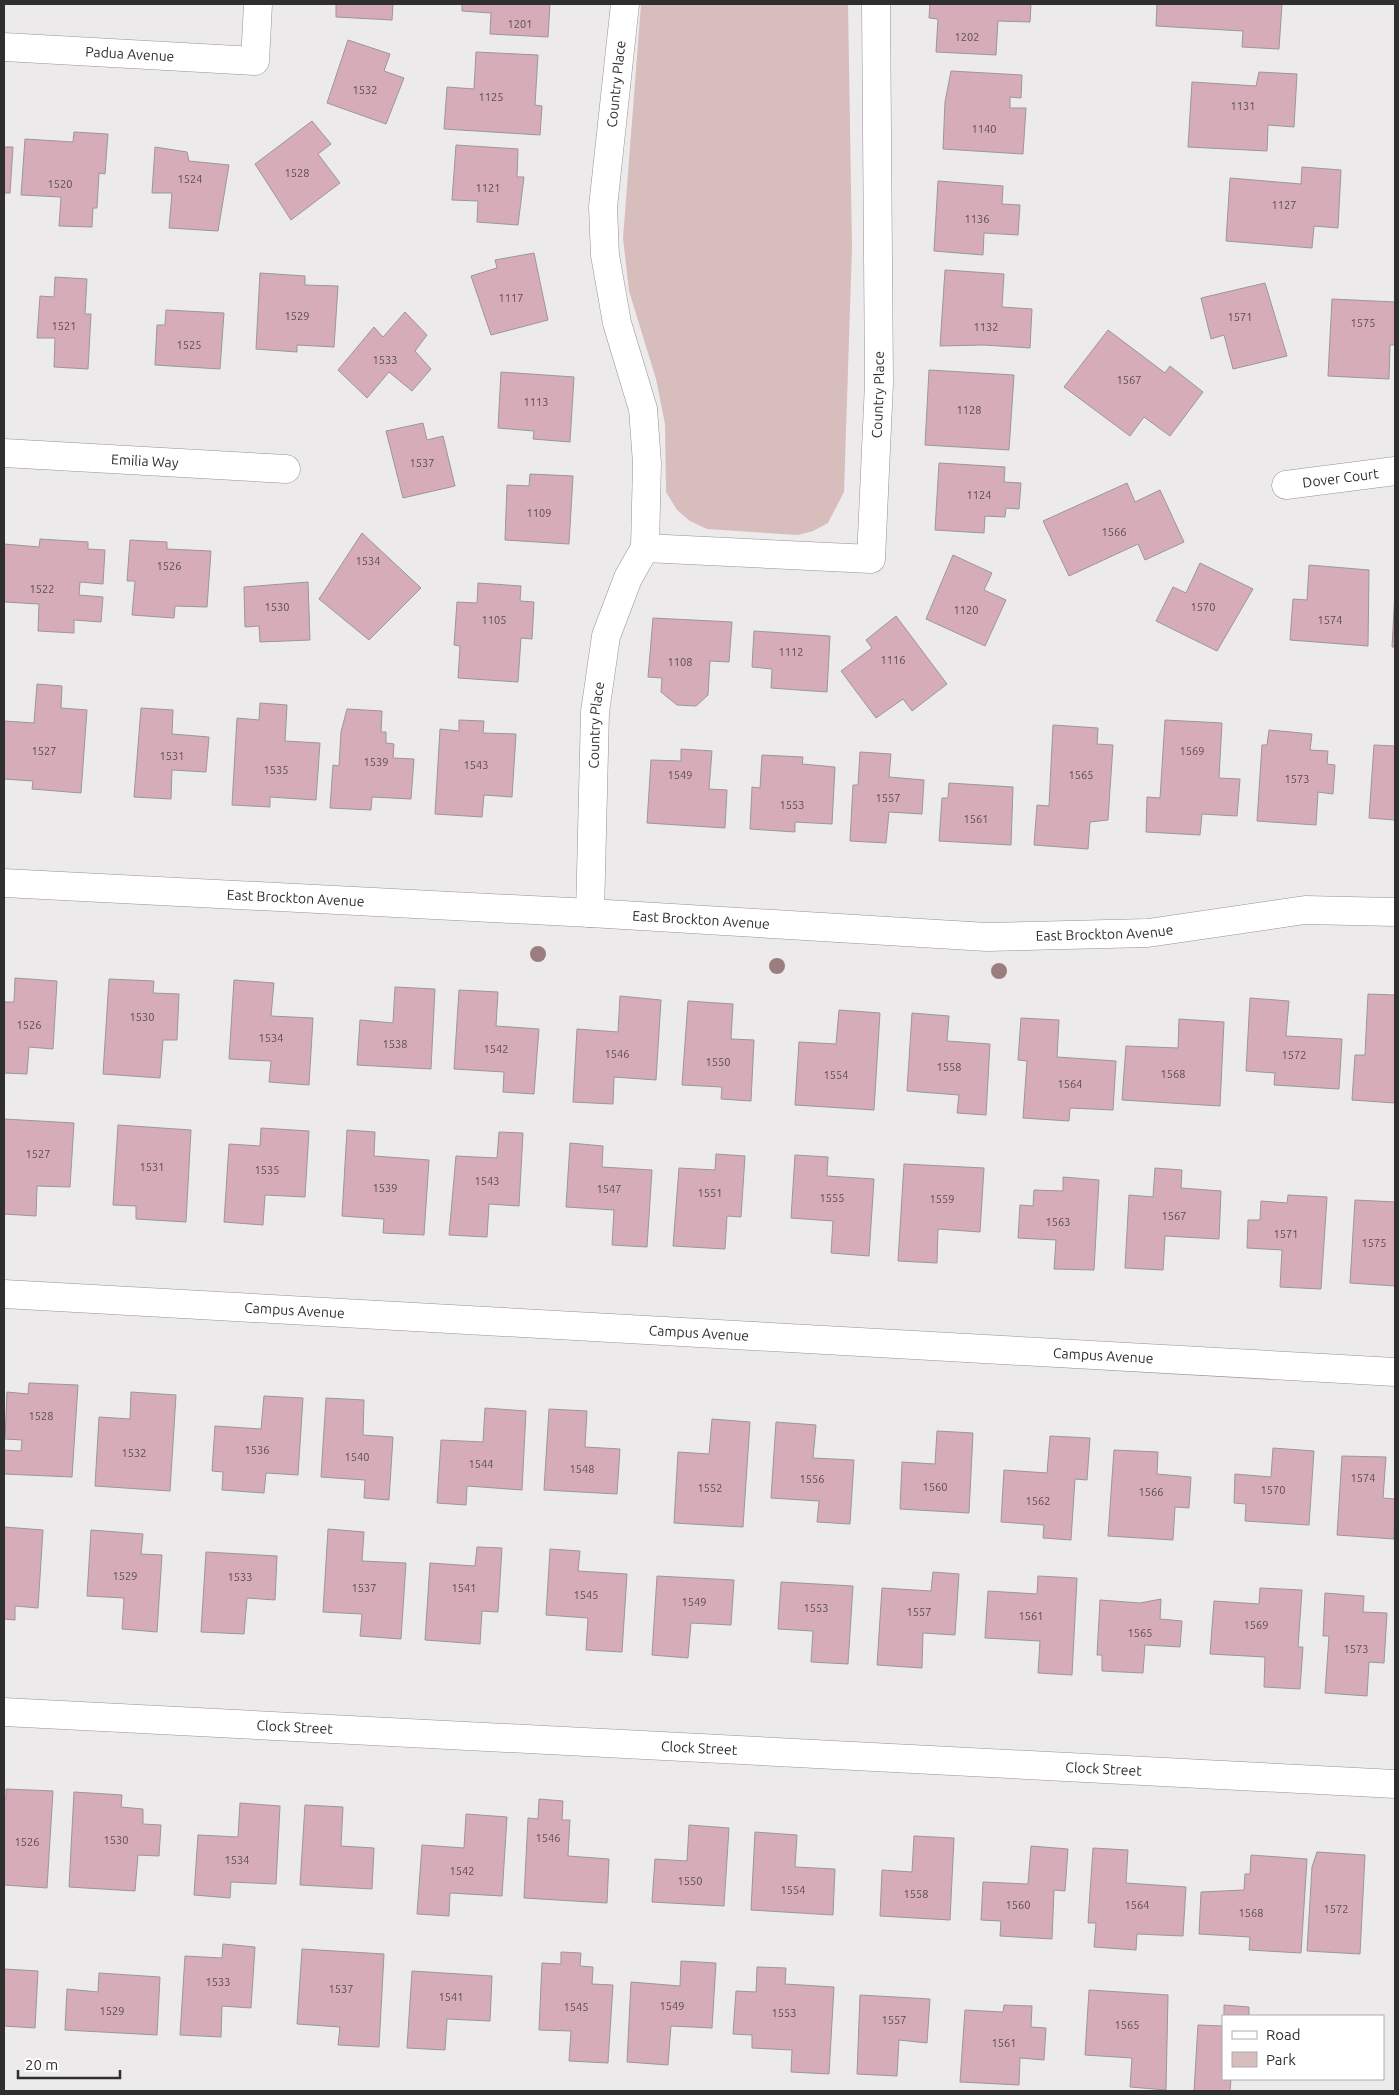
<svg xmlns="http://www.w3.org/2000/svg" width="1399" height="2095" viewBox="0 0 1399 2095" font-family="Ubuntu,sans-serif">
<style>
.green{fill:#d8bdbd}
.building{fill:#d6acb8;stroke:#9b9798}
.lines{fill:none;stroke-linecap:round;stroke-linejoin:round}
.street-casing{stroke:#959294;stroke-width:29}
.street{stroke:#fff;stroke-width:28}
.tree{fill:#9c7d7f}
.labels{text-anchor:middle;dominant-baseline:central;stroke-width:4;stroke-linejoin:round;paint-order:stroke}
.number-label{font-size:11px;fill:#5a4e51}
.street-label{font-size:14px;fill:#302f2f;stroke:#fff}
</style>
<rect width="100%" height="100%" fill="#edeaec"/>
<polygon class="green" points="641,4 848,4 852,248 844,492 828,523 813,531 798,535 707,529 690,521 677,510 666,492 665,424 656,379 629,291 623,238"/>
<g class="building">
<polygon points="336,4 393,4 392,20 336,17"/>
<polygon points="462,4 550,4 548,37 490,34 491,13 462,11"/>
<polygon points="930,4 1031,4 1030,22 998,21 996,55 936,52 938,19 929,18"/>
<polygon points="1157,4 1282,4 1279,49 1242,47 1243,31 1156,26"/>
<polygon points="348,40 390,54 384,71 404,78 386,124 327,103"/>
<polygon points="476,52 538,55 535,105 542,106 540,135 444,129 447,87 474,89"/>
<polygon points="951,71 1022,75 1021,98 1010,97 1010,108 1026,108 1023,154 943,149 945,102"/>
<polygon points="1259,72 1297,74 1294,127 1268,125 1267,151 1188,147 1192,82 1256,86"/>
<polygon points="312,121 331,144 318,154 340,183 291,220 255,164"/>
<polygon points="74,132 108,134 105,174 99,173 97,208 93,208 92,227 59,226 61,197 21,195 25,139 73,142"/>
<polygon points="456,145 518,149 517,177 524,177 518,225 477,222 478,201 452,200"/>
<polygon points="4,147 13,147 10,193 4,193"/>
<polygon points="155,147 187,152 189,161 229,165 218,231 169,228 172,193 152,193"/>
<polygon points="1302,167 1341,170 1338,228 1314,226 1312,248 1226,241 1230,178 1301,184"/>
<polygon points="938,181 1003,186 1002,204 1020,205 1018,235 984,233 983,255 934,251"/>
<polygon points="534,253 548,320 491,335 471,276 497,268 495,260"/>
<polygon points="945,270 1004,274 1002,307 1032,309 1030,348 984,345 940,346"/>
<polygon points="260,273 305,276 305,285 338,286 334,347 297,345 297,352 256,349"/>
<polygon points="55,277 87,279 85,314 91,314 88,369 54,367 55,338 37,338 40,296 54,297"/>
<polygon points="1265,283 1287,356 1233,369 1224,335 1211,339 1201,298"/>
<polygon points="1332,299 1395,302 1395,345 1390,345 1389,379 1328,376"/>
<polygon points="166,310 224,313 220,369 155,365 157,325 165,325"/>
<polygon points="405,312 427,335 415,351 431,369 412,391 389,372 367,398 338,370 374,327 383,337"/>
<polygon points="1108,330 1165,373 1170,366 1203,392 1170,436 1144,417 1130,436 1064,387"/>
<polygon points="929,370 1014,375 1009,450 925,445"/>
<polygon points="501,372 574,377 570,442 533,439 534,431 498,428"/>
<polygon points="423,423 427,440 443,436 455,486 403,498 386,431"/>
<polygon points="939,463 1005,467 1004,482 1021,483 1019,509 1006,508 1005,517 985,516 984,533 935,530"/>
<polygon points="530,474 573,476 569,544 505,540 507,485 529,486"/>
<polygon points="1127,483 1135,502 1160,490 1184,542 1145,560 1138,544 1069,576 1043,521"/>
<polygon points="362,533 421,588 369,640 319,599"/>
<polygon points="40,539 88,542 88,549 105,550 103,584 80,582 79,595 103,597 101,622 74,620 74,633 38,631 39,604 4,602 4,544 39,547"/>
<polygon points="130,540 167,542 167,549 211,551 207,607 175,606 174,618 132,615 135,581 127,581"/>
<polygon points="953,555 992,573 984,590 1006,600 985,646 926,619"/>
<polygon points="1200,563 1253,589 1217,651 1156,621 1173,587 1186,593"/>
<polygon points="1309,565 1369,570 1368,646 1290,640 1293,599 1307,600"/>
<polygon points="308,582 310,640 260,642 259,626 245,627 244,587"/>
<polygon points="478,583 521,586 520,601 534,602 532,639 521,638 518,682 458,678 460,646 454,645 457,602 477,603"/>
<polygon points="1395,592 1395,647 1392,647"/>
<polygon points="896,616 947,684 912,711 903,699 876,718 841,671 872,648 866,640"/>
<polygon points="653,618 732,622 729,662 710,661 708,695 696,706 677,705 661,692 662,678 648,677"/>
<polygon points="754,631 830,636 827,692 771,688 772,669 752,667"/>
<polygon points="37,684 62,686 61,708 87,710 81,793 32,789 33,781 4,779 4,721 34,723"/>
<polygon points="260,703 287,705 285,741 320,743 316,800 270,797 270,807 232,805 237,718 259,720"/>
<polygon points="141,708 173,710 172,734 209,737 206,772 172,770 171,799 134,797"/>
<polygon points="347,709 382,711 381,732 386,732 386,743 394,744 393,758 414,759 411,799 372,797 371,810 330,808 333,765 339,766 341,732"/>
<polygon points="459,720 484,721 483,733 516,734 512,797 484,795 482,817 435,814 440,729 459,731"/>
<polygon points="1165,720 1222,723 1219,778 1240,779 1237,816 1202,814 1200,835 1146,832 1147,797 1160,798"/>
<polygon points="1053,725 1098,728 1097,744 1113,745 1108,820 1090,822 1088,849 1034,845 1037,805 1049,806"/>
<polygon points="1269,730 1312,734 1310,750 1328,751 1327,764 1335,765 1333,794 1318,792 1316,825 1257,821 1262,745 1267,745"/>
<polygon points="1374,745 1395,746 1395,820 1369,818"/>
<polygon points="681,749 712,751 709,789 727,790 725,828 647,823 651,760 681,761"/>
<polygon points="860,752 891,754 889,777 924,780 922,814 889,812 886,843 850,841 853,785 858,785"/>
<polygon points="762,755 803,757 802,764 835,767 832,824 795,822 795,832 750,829 752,787 760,788"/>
<polygon points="949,783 1013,787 1011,845 939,841 942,798 948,798"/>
<polygon points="15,978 57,981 53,1049 29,1047 27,1074 4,1073 4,1002 14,1002"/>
<polygon points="109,979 154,981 153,993 179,994 177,1040 163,1040 160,1078 103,1074"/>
<polygon points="234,980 274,983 271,1016 313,1018 309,1085 269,1082 271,1061 229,1059"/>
<polygon points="395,987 435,989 431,1069 357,1065 360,1020 393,1023"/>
<polygon points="459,990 498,992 496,1026 539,1029 534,1094 503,1092 504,1072 454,1069"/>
<polygon points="1368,994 1395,995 1395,1103 1352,1100 1355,1055 1365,1055"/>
<polygon points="620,996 661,1000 656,1080 614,1077 613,1104 573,1102 577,1029 618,1032"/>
<polygon points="1250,998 1289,1001 1286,1036 1342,1039 1339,1089 1274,1085 1275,1073 1246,1071"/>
<polygon points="688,1001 733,1004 731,1039 754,1040 751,1101 721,1099 722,1087 682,1085"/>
<polygon points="839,1010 880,1013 874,1110 795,1105 799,1042 836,1044"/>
<polygon points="912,1013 949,1016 947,1041 990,1044 986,1115 957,1113 959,1095 907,1091"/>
<polygon points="1021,1018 1059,1020 1057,1057 1116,1061 1113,1110 1070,1108 1069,1121 1023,1118 1027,1061 1018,1060"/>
<polygon points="1179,1019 1224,1022 1220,1106 1122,1100 1126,1046 1178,1048"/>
<polygon points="4,1119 74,1123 70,1187 37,1186 36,1216 4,1214"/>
<polygon points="118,1125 191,1130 186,1222 136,1219 136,1206 113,1205"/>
<polygon points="261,1128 309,1131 305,1197 265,1195 263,1225 224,1222 229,1144 260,1146"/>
<polygon points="347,1130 375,1132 374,1156 429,1160 424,1235 383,1233 384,1219 342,1216"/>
<polygon points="499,1132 523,1133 519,1206 489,1204 487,1237 449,1235 456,1156 497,1158"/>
<polygon points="570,1143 603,1146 602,1167 652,1170 647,1247 612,1245 614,1210 566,1207"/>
<polygon points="716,1154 745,1156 741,1217 727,1216 725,1249 673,1246 679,1168 715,1170"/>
<polygon points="795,1155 828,1157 827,1176 874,1179 869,1256 831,1253 833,1221 791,1218"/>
<polygon points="904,1164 984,1168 980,1232 938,1229 937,1263 898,1261"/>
<polygon points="1155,1168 1182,1170 1181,1188 1221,1191 1219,1239 1165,1236 1163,1270 1125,1268 1129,1195 1153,1197"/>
<polygon points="1063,1177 1099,1180 1094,1270 1054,1269 1056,1240 1018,1238 1020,1205 1033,1206 1034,1190 1063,1191"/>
<polygon points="1288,1195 1327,1197 1321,1289 1280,1287 1282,1250 1247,1248 1248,1220 1260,1220 1261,1201 1287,1203"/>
<polygon points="1355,1200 1395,1202 1395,1286 1350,1283"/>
<polygon points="29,1383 78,1385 72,1477 4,1474 4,1450 21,1451 22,1440 5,1439 7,1392 28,1394"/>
<polygon points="131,1392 176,1395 170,1491 95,1486 99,1417 130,1419"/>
<polygon points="264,1396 303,1398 298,1475 266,1473 264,1493 222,1490 223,1472 212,1471 215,1426 261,1429"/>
<polygon points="326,1398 364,1400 363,1435 393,1437 389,1500 364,1498 365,1480 321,1477"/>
<polygon points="485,1408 526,1411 522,1490 467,1486 466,1505 437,1503 441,1440 483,1442"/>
<polygon points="549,1409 587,1411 585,1447 620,1449 617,1494 544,1490"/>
<polygon points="712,1419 750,1422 743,1527 674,1523 678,1452 709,1454"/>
<polygon points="776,1422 816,1425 813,1458 854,1460 850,1524 817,1522 819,1501 771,1498"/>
<polygon points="937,1431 973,1433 969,1513 900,1509 902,1462 935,1464"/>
<polygon points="1050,1436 1090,1438 1087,1480 1075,1479 1071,1540 1043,1538 1044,1525 1001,1522 1004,1470 1047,1473"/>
<polygon points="1273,1448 1314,1451 1309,1525 1245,1521 1246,1504 1234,1503 1235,1474 1271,1477"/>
<polygon points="1114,1450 1158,1452 1157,1474 1191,1477 1189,1508 1175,1507 1173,1540 1108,1536"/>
<polygon points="1342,1456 1386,1457 1383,1498 1395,1499 1394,1539 1337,1535"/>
<polygon points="4,1527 43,1530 38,1608 15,1606 15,1620 4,1619"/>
<polygon points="328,1529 364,1532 362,1561 406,1563 401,1639 360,1636 362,1614 323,1612"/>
<polygon points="91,1530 143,1534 141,1554 162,1555 157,1632 122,1629 124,1598 87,1596"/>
<polygon points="477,1547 502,1548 498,1612 482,1611 480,1644 425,1640 430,1563 475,1566"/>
<polygon points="550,1549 580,1551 578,1571 627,1574 622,1652 586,1650 588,1618 546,1615"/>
<polygon points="206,1552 277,1556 275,1600 247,1598 244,1634 201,1632"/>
<polygon points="933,1572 959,1574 955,1635 923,1633 922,1668 877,1665 882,1588 931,1591"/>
<polygon points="657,1576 734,1580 731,1625 691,1623 688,1658 652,1655"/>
<polygon points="1038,1576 1077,1578 1072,1675 1038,1673 1040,1641 985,1638 988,1591 1037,1594"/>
<polygon points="781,1582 853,1586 848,1664 811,1662 813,1631 778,1629"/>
<polygon points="1260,1588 1302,1590 1298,1647 1303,1647 1300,1689 1264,1687 1265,1657 1210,1654 1214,1601 1259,1604"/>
<polygon points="1325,1593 1364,1596 1363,1612 1387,1613 1384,1663 1369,1662 1367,1696 1325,1693 1329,1636 1323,1636"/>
<polygon points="1161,1599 1160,1619 1182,1621 1180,1647 1145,1645 1143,1673 1102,1671 1102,1655 1097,1655 1100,1600 1140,1603"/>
<polygon points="6,1789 53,1791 47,1888 4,1885 4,1799 6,1799"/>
<polygon points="74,1792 122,1795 121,1807 143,1809 143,1824 161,1825 159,1856 138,1855 135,1891 69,1887"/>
<polygon points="539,1799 563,1801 562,1820 570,1820 568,1856 609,1859 607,1903 524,1898 528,1818 538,1819"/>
<polygon points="240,1803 280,1806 276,1884 231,1882 230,1898 194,1895 198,1835 238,1837"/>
<polygon points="305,1805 343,1807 341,1846 374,1848 372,1889 300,1885"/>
<polygon points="466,1814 507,1817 502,1896 450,1893 449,1916 417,1914 422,1845 464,1848"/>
<polygon points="689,1825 729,1828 724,1906 652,1902 655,1859 687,1861"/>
<polygon points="755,1832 797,1835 795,1867 835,1869 833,1915 751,1910"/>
<polygon points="914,1836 954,1838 950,1920 880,1916 882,1870 912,1872"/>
<polygon points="1031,1846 1068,1849 1065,1891 1054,1890 1052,1939 1000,1936 1001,1921 981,1920 983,1882 1028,1884"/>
<polygon points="1093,1848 1128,1850 1126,1883 1186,1887 1183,1936 1137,1934 1136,1950 1094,1947 1096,1923 1088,1923"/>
<polygon points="1317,1852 1365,1855 1360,1954 1307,1951 1312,1867"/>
<polygon points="1251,1855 1307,1859 1301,1953 1249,1950 1250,1937 1199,1934 1201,1892 1244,1890 1245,1874 1250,1874"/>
<polygon points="223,1944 255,1947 251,2008 222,2006 221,2037 180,2035 185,1956 222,1958"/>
<polygon points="302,1949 384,1954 379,2047 338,2045 340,2027 297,2024"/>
<polygon points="561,1952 581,1953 580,1966 593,1967 592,1984 613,1985 608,2063 569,2061 571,2031 539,2030 542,1963 561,1964"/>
<polygon points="681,1961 716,1963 712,2028 671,2026 668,2065 627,2062 631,1982 680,1986"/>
<polygon points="757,1967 786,1968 785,1984 834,1987 829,2074 791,2072 792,2050 752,2048 752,2035 733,2034 736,1991 756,1992"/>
<polygon points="4,1969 38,1971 35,2028 4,2026"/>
<polygon points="412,1971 492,1976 490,2021 447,2019 445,2050 407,2048"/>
<polygon points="99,1973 160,1977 157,2035 65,2030 67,1989 98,1992"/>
<polygon points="1089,1990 1168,1995 1166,2090 1130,2087 1132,2058 1085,2055"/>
<polygon points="860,1995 930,1999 927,2043 899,2040 897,2076 857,2074"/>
<polygon points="1004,2005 1032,2006 1031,2027 1046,2028 1044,2060 1020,2058 1019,2085 960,2082 965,2010 1003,2012"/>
<polygon points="1224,2005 1249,2007 1249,2016 1224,2016"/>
<polygon points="1198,2025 1223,2026 1223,2079 1231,2079 1230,2091 1194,2091"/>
</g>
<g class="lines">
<g class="street-casing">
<g id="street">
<path id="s1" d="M625,4L603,207L605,255L617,323L643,409L647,463L645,548L871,559L879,383L876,4"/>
<path id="s2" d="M4,47L255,61L258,4"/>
<path id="s3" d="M4,453L286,469"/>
<path id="s4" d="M1286,485L1395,471"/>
<path id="s5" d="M4,883L590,913L987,937L1148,933L1305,910L1395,912"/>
<path id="s6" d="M590,913L595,712L606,636L628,578L645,548"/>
<path id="s7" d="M4,1294L1395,1372"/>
<path id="s8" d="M4,1712L1395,1784"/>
</g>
</g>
<use href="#street" class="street"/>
</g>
<g class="tree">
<circle cx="538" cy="954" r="8"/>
<circle cx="777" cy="966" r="8"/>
<circle cx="999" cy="971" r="8"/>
</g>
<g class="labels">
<g class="number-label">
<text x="520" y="24">1201</text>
<text x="967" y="37">1202</text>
<text x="365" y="90">1532</text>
<text x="491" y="97">1125</text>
<text x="1243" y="106">1131</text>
<text x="984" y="129">1140</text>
<text x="297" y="173">1528</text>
<text x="190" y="179">1524</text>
<text x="60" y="184">1520</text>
<text x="488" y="188">1121</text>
<text x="1284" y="205">1127</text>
<text x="977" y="219">1136</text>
<text x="511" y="298">1117</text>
<text x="297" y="316">1529</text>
<text x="1240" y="317">1571</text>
<text x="1363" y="323">1575</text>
<text x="64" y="326">1521</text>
<text x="986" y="327">1132</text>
<text x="189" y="345">1525</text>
<text x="385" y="360">1533</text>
<text x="1129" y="380">1567</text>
<text x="536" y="402">1113</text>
<text x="969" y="410">1128</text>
<text x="422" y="463">1537</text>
<text x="979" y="495">1124</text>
<text x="539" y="513">1109</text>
<text x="1114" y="532">1566</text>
<text x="368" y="561">1534</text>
<text x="169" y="566">1526</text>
<text x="42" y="589">1522</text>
<text x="277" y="607">1530</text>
<text x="1203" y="607">1570</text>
<text x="966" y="610">1120</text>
<text x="494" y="620">1105</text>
<text x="1330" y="620">1574</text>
<text x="791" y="652">1112</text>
<text x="893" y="660">1116</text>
<text x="680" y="662">1108</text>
<text x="44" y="751">1527</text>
<text x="1192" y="751">1569</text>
<text x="172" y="756">1531</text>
<text x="376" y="762">1539</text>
<text x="476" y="765">1543</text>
<text x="276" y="770">1535</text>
<text x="680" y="775">1549</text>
<text x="1081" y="775">1565</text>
<text x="1297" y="779">1573</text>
<text x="888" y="798">1557</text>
<text x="792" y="805">1553</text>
<text x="976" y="819">1561</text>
<text x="142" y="1017">1530</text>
<text x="29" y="1025">1526</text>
<text x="271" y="1038">1534</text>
<text x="395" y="1044">1538</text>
<text x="496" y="1049">1542</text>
<text x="617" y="1054">1546</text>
<text x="1294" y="1055">1572</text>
<text x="718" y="1062">1550</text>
<text x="949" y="1067">1558</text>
<text x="1173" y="1074">1568</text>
<text x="836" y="1075">1554</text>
<text x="1070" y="1084">1564</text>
<text x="38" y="1154">1527</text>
<text x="152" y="1167">1531</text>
<text x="267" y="1170">1535</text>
<text x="487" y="1181">1543</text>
<text x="385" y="1188">1539</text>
<text x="609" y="1189">1547</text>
<text x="710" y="1193">1551</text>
<text x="832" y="1198">1555</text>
<text x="942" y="1199">1559</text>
<text x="1174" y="1216">1567</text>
<text x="1058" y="1222">1563</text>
<text x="1286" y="1234">1571</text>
<text x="1374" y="1243">1575</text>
<text x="41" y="1416">1528</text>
<text x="257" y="1450">1536</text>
<text x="134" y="1453">1532</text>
<text x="357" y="1457">1540</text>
<text x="481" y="1464">1544</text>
<text x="582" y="1469">1548</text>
<text x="1363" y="1478">1574</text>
<text x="812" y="1479">1556</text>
<text x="935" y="1487">1560</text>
<text x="710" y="1488">1552</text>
<text x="1273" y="1490">1570</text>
<text x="1151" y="1492">1566</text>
<text x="1038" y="1501">1562</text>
<text x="125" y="1576">1529</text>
<text x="240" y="1577">1533</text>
<text x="364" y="1588">1537</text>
<text x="464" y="1588">1541</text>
<text x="586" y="1595">1545</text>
<text x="694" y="1602">1549</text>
<text x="816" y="1608">1553</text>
<text x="919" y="1612">1557</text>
<text x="1031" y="1616">1561</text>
<text x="1256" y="1625">1569</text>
<text x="1140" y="1633">1565</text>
<text x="1356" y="1649">1573</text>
<text x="548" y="1838">1546</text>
<text x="116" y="1840">1530</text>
<text x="27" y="1842">1526</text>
<text x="237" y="1860">1534</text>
<text x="462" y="1871">1542</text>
<text x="690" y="1881">1550</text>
<text x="793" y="1890">1554</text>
<text x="916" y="1894">1558</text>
<text x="1018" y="1905">1560</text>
<text x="1137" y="1905">1564</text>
<text x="1336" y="1909">1572</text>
<text x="1251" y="1913">1568</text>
<text x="218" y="1982">1533</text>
<text x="341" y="1989">1537</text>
<text x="451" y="1997">1541</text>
<text x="672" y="2006">1549</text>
<text x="576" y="2007">1545</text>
<text x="112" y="2011">1529</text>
<text x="784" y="2013">1553</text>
<text x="894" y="2020">1557</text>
<text x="1127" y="2025">1565</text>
<text x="1004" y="2043">1561</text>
</g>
<g class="street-label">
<text stroke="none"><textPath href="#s2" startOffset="126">Padua Avenue</textPath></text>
<text transform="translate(616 84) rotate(-84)">Country Place</text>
<text stroke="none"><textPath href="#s1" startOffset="941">Country Place</textPath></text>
<text stroke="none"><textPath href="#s3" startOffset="141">Emilia Way</textPath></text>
<text stroke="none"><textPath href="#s4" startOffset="55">Dover Court</textPath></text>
<text stroke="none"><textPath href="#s6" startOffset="188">Country Place</textPath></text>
<text stroke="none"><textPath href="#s5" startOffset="292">East Brockton Avenue</textPath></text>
<text stroke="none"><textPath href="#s5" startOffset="698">East Brockton Avenue</textPath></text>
<text stroke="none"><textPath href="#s5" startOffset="1102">East Brockton Avenue</textPath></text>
<text stroke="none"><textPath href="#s7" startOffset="291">Campus Avenue</textPath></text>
<text stroke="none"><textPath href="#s7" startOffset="696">Campus Avenue</textPath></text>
<text stroke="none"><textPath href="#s7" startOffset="1101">Campus Avenue</textPath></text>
<text stroke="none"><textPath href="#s8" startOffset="291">Clock Street</textPath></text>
<text stroke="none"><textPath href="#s8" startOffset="696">Clock Street</textPath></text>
<text stroke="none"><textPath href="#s8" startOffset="1101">Clock Street</textPath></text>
</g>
</g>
<rect width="1399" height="2095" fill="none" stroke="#302f2f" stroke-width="10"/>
<rect x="1222" y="2015" width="162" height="65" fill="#ffffff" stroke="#acacac"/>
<rect x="1232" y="2031" width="25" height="8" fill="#ffffff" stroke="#acacac"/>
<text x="1266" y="2040" font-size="15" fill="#302f2f">Road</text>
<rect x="1232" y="2052" width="25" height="15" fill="#d8bdbd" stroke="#acacac"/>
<text x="1266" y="2065" font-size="15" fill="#302f2f">Park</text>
<path d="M18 2070v8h102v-8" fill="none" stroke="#302f2f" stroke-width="2.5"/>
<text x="25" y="2070" font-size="15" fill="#302f2f" stroke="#ffffff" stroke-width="4" paint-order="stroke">20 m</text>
</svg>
